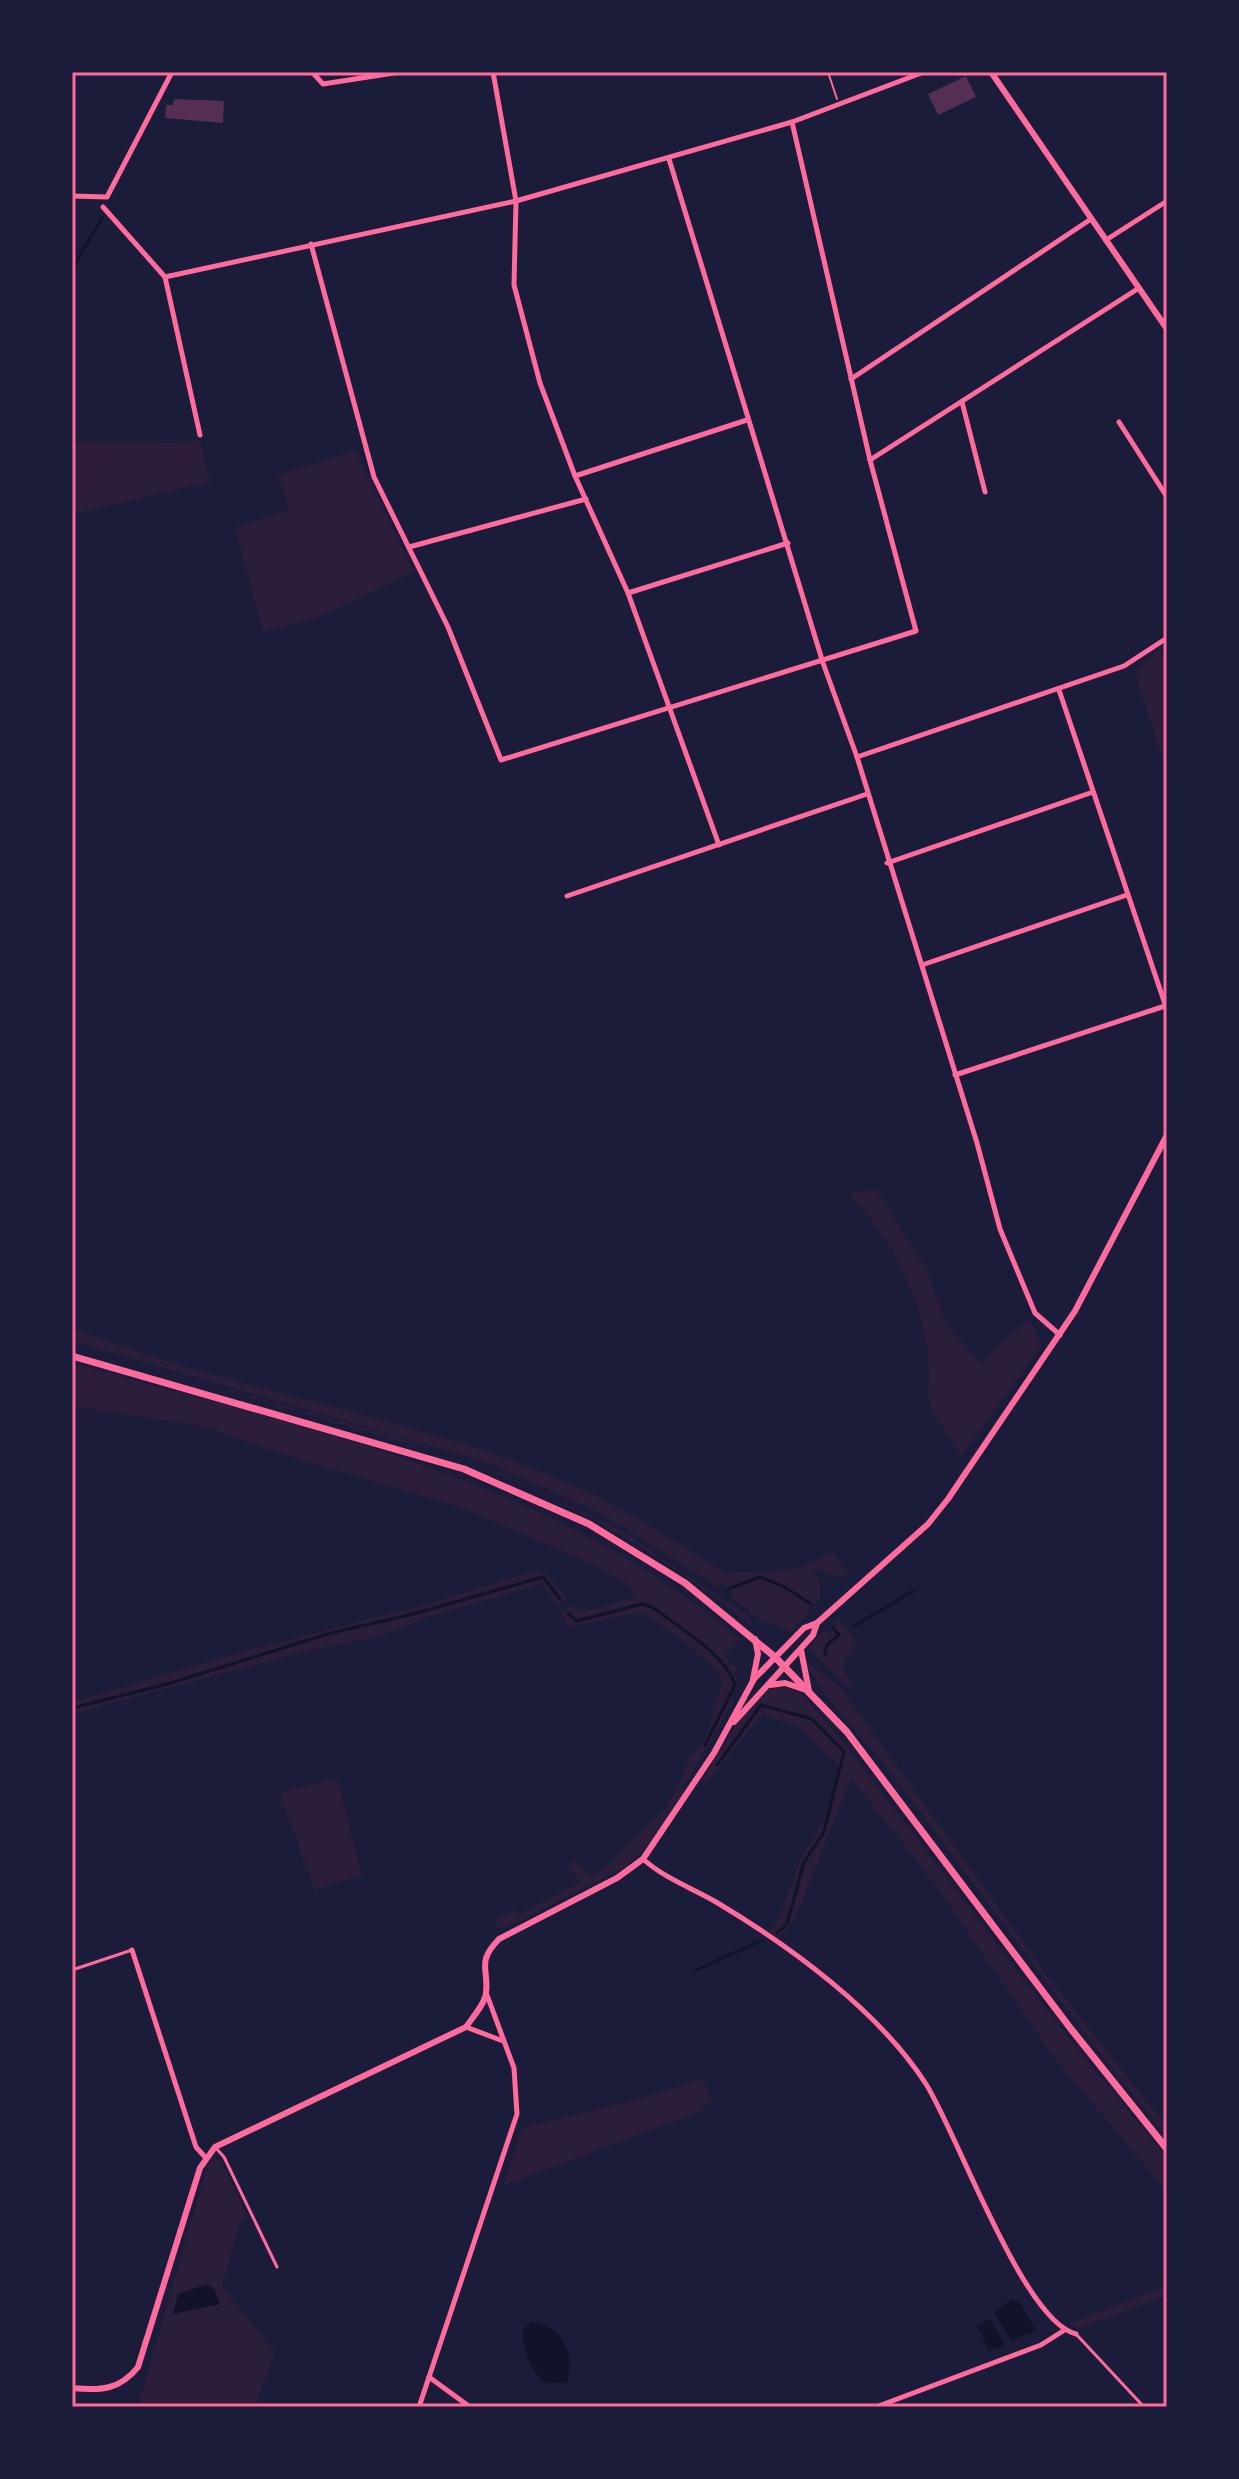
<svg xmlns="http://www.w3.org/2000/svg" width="1239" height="2479" viewBox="0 0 1239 2479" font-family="'Sofia Sans Condensed',sans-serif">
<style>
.green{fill:#2a1e3b}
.water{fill:#12122b}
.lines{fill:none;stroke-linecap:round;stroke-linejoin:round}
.stream{stroke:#12122b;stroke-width:3}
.building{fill:#542f53}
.path{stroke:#ff6b9d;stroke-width:2}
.service{stroke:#ff6b9d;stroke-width:3}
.minor{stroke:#ff6b9d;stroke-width:5}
.tertiary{stroke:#ff6b9d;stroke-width:6}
.secondary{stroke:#ff6b9d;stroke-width:7}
.neatline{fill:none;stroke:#ff6b9d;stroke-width:3}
</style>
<rect width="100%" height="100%" fill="#1b1b3a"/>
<g class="green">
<polygon points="199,439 210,482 72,514 72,442 178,443"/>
<polygon points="355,450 414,572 322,616 263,632 235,527 289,510 278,475"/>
<polygon points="1160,647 1167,671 1167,773 1135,673"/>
<path d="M876,1189L926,1269L946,1324L981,1363L1029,1318L1042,1346L961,1456C952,1441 940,1425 932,1409C925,1394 930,1371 928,1354C920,1291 891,1238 848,1193Z"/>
<path d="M72,1328C235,1393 414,1414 575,1486C629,1510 677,1543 727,1574C751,1569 777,1574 798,1568C810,1565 821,1556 834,1552L850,1578L828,1575L821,1568L814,1573L820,1580V1599L806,1609L810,1612L791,1631L763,1621L731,1597L733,1594L723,1583L718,1587L602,1514L489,1463L72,1341Z"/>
<path d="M72,1346L395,1437L502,1473L620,1530L749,1617L752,1626C660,1552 564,1497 454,1457Z"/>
<path d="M72,1363C305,1428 551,1478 739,1639L725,1657L738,1669L733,1673L738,1682L737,1689L726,1692L735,1699L683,1788L685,1790L655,1837L628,1866L511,1925L496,1928L497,1919L515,1909L518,1915L581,1882L568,1867L574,1860L591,1876L609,1865L665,1809L680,1784L689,1757L701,1744L710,1726L722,1681L714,1668L683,1641L642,1612L568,1627L561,1612L572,1605L576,1609L590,1610L637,1597L627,1584L589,1563L463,1508L275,1452L207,1427L72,1406Z"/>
<polygon points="531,1572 546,1574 567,1598 558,1607 542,1584 434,1615 379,1636 310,1650 72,1714 72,1702 242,1652 431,1603"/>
<polygon points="836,1617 857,1641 842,1666 857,1694 808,1649 824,1629 829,1633 836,1625"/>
<path d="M806,1662L841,1688L1048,1977L1167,2127V2137C1073,2022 987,1901 898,1782C874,1749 820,1696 806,1662Z"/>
<path d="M776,1686L801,1693L846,1745L1071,2041L1167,2158V2192L1052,2055L937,1887L851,1778L795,1919L779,1939L769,1932L781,1913L800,1860L830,1808L838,1765L797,1726L762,1715L706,1783L702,1780C719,1754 748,1698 776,1686Z"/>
<polygon points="337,1778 362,1875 315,1890 279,1793"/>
<polygon points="703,2079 713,2103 703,2105 701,2111 503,2186 522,2128 628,2102"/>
<polygon points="214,2157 221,2161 248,2217 240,2222 222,2286 275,2352 255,2407 138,2406 207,2167"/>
<polygon points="1167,2286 1167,2296 1079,2328 1068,2324"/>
</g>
<g class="water">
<polygon points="207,2284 215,2290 220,2304 173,2314 178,2294"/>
<polygon points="1012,2299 1021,2304 1036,2331 1011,2340 994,2312"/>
<polygon points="990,2319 1005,2345 989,2351 977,2325"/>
<path d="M531,2322C560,2322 578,2358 566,2383H547C531,2374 524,2349 522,2331Z"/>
</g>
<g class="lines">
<g class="stream">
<polyline points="72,269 102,218"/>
<polyline points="728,1589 760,1577 783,1586 811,1604"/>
<path d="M568,1613L576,1621L642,1604L652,1607C678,1627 725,1653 735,1685L705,1745"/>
<polyline points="854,1626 913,1591"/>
<polyline points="825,1654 827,1645 839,1635 833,1628"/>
<polyline points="72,1708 171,1683 331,1633 417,1613 543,1577 560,1599"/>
<polyline points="717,1765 761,1705 812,1719 844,1752 824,1832 804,1862 787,1924 777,1933"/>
<polyline points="696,1970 763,1940"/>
</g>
</g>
<g class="building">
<polygon points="966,76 976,97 938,115 928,94"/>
<polygon points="174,99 224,101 223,123 165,118 166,105 173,105"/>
</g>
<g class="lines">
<polyline class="path" points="828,72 837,99"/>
<g class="service">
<polyline points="72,1970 132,1950"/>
<polyline points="215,2147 224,2157 277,2267"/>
<polyline points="1076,2334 1144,2407"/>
</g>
<g class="minor">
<polyline points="312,72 323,84 400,72"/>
<polyline points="493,72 516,201 514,285 540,383 575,476 628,593 719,845"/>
<polyline points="669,159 823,663 857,757 977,1143 1000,1229 1035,1313 1060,1335"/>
<polyline points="72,196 107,197 172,72"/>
<polyline points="103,207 165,277 516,201 792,122 924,72"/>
<polyline points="1106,240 1167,201"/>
<polyline points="311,244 374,477 448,627 501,760 916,631 870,460 792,122"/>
<polyline points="165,277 200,435"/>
<polyline points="851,379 1091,219"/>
<polyline points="962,402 985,492"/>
<polyline points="1119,422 1167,497"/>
<polyline points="870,460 1139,288"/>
<polyline points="575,476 747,420"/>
<polyline points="409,547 586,499"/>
<polyline points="628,593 788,543"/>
<polyline points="1059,690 1167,1010"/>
<polyline points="857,757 1124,666 1167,638"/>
<polyline points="887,863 1093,792"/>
<polyline points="567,896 867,794"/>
<polyline points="922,965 1127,895"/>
<polyline points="955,1075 1165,1006"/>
<path d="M643,1859C664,1878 692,1888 716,1902C790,1946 879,2011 926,2084C958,2135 1023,2321 1076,2334"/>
<polyline points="132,1950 196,2147 205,2157"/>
<polyline points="466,2027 503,2041"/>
<polyline points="429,2377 470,2407"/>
<polyline points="419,2407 517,2114 514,2068 487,1995"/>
<polyline points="876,2407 1041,2345 1063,2331"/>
</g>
<g class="tertiary">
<polyline points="991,72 1167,329"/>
<polyline points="801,1650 809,1691"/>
<polyline points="753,1679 758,1654 755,1639"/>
<polyline points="770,1685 785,1683 806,1690"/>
<polyline points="734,1722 813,1635 817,1623"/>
<path d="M72,2388C100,2391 120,2390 138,2367L200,2168L215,2147L466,2027C472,2018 485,2004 486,1993C489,1968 476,1963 499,1939L617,1878L643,1859L714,1753L754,1679L804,1628L817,1623L928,1524L948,1499L1075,1311L1167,1135"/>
</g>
<polyline class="secondary" points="72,1356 464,1469 589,1524 685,1583 775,1657 847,1732 1071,2029 1167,2149"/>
</g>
<rect width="1239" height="2479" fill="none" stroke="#1b1b3a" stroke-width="148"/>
<rect x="74" y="74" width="1091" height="2331" class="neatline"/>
</svg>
